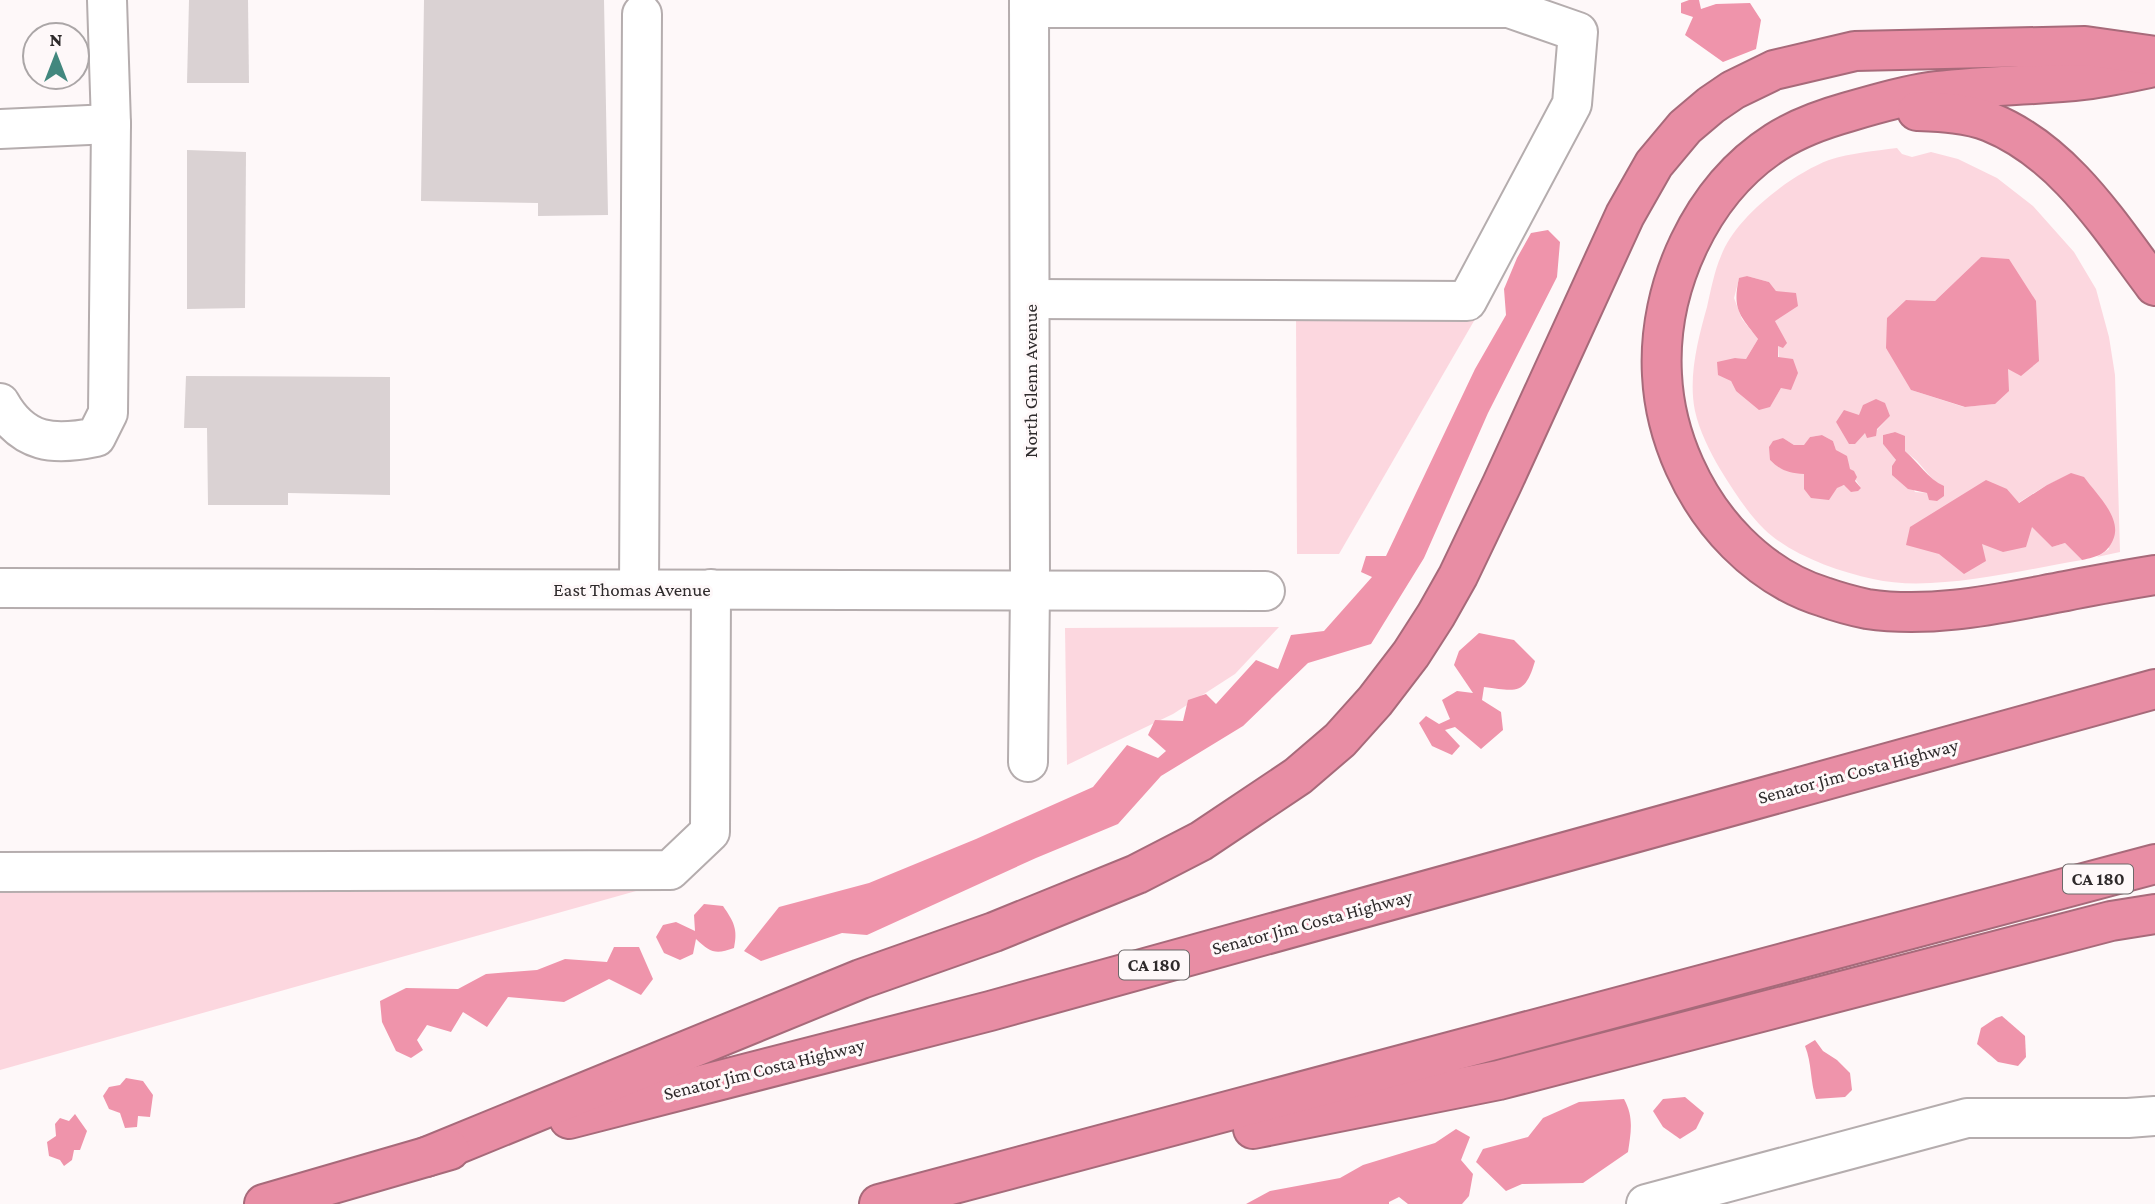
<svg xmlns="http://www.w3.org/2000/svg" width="2155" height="1204" viewBox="0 0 2155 1204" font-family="'Crimson Pro',serif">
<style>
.green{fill:#fcd7df;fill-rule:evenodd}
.forest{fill:#ef94ab}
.building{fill:#dad2d3}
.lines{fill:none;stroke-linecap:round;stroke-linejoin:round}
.minor-casing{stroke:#b5adae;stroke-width:42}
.highway-casing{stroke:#a76a7a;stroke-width:42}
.minor{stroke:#fff;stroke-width:38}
.highway{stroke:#e88da4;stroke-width:38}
.labels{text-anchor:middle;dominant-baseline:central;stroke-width:6;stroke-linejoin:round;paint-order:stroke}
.shield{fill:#fef8f9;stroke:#6c6869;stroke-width:2}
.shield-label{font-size:18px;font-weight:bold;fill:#2e2a2b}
.street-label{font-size:19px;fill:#2e2a2b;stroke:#fef8f9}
</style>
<rect width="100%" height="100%" fill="#fef8f9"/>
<g class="green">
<path d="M1897,148L1902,154L1912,157L1931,152L1958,159L1997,178L2033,206L2074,252L2096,289L2109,337L2115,375L2120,552L2097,557L2109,549L2071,474L2047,485L2018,503L2007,489L1981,544L2032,526L2052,547L2065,543L2082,560C2021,570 1932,593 1873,579C1836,571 1791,555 1764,529C1746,511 1733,490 1720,469C1710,452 1699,430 1695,411C1688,377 1698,339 1707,307C1711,290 1714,272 1721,256C1735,217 1792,174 1829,160C1851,153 1874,151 1897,148ZM1981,257L1995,404L1964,407L1911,390L1906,300L1935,301ZM1747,276L1769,282L1776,291L1775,321L1786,343L1778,345L1781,388L1770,406L1736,391L1731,381L1735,358L1746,359L1758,339L1742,319L1734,298L1739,279ZM1859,415L1890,416L1877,430L1865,432L1843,431L1836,422ZM1895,432L1905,451L1917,461L1935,482L1928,493L1915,492L1896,460L1883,444V435ZM1822,435L1833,441L1836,450L1861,488L1845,485L1837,487C1827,483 1816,477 1806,474C1789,469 1784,474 1770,460L1783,438L1794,445H1805L1810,437Z"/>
<polygon points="1296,314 1478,314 1339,554 1297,554"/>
<polygon points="1279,627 1235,674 1173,714 1067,765 1065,628"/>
<polygon points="661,884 0,1070 0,889"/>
</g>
<g class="forest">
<polygon points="1689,0 1699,0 1701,9 1716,4 1750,3 1761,20 1756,49 1723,62 1685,35 1693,17 1681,13 1681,3"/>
<polygon points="1548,230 1560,242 1557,277 1488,413 1424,558 1371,644 1308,663 1243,726 1161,776 1118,824 1036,858 867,935 842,933 761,961 744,951 779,907 869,883 976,839 1093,787 1127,745 1158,758 1166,751 1148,735 1155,720 1183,721 1188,700 1206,694 1216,704 1256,660 1278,669 1291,635 1324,631 1372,577 1361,572 1366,556 1386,556 1475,369 1506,315 1504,289 1517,258 1531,233"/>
<polygon points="1981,257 2009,259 2036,301 2039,361 2021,376 2008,369 2009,391 1995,404 1965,407 1911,390 1886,348 1887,318 1906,300 1935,301"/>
<path d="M1747,276L1769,282L1776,291L1796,293L1798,306L1775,321L1787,343L1783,348L1778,346V357L1793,359L1798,373L1791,390L1781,388L1770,407L1759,410L1736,391L1731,381L1718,375L1717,362L1735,358L1746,359L1758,339C1740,315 1732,310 1739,278Z"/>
<polygon points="1876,399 1885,403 1890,416 1877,429 1876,436 1867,438 1865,433 1855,444 1849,444 1836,422 1844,410 1859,415 1863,405"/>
<path d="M1895,432L1905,436V451C1918,462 1928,479 1944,486V496L1937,501L1929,500L1927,493L1908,489L1892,475V466L1896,460L1883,444V435Z"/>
<path d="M1822,435L1833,441L1836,450L1847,456L1850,469L1854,471L1857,477L1855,481L1861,488L1858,491L1851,492L1844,485L1837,488L1829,500L1811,498L1804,489V474C1789,473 1781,471 1770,460L1769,447L1773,441L1783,438L1794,445H1804L1810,437Z"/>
<path d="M2071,473L2084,477C2096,494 2123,518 2113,540C2107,554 2097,557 2082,560L2065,543L2052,547L2032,527L2026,547L2003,552L1982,544L1986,561L1964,574L1939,554L1906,545L1910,527L1986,480L2007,489L2019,503L2047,485Z"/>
<path d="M1479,633L1514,640L1535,661C1525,696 1516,691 1484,687L1482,700L1501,712L1503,730L1481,749L1455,727L1445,730L1460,746L1452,755L1432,746L1419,723L1426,716L1439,724L1450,719L1442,700L1457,691L1473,693L1454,665L1459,651Z"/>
<path d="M704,904L723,906C734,922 738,929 734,948C715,955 710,952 696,939L693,954L680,960L664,953L656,937L663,925L676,922L695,931L694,915Z"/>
<polygon points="614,947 639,947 653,979 641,995 609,979 564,1002 508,997 487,1027 463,1012 451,1032 427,1025 417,1040 423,1050 411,1058 396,1051 382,1022 380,1001 406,988 458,989 486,974 537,970 565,959 607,962"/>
<polygon points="2002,1016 2025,1036 2026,1057 2018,1066 1998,1062 1977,1044 1981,1028 1996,1018"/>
<path d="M1815,1040L1823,1051L1837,1060L1850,1073L1852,1090L1845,1097L1816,1099C1810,1081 1812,1063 1805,1046Z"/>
<polygon points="126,1078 143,1081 153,1095 150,1117 138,1116 137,1127 125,1128 120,1113 109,1109 103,1096 109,1087 120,1085"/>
<polygon points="1685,1097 1704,1113 1696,1129 1680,1139 1663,1127 1653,1111 1663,1099"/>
<path d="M1624,1099C1634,1117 1631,1132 1628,1152L1583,1183L1522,1184L1506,1191L1476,1162L1483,1149L1528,1137L1543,1118L1579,1102Z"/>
<polygon points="75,1114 87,1131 80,1150 74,1150 72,1160 64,1166 60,1160 49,1156 47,1142 56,1136 55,1124 60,1118 69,1121"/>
<polygon points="1456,1129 1470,1137 1461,1160 1473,1174 1469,1196 1462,1204 1408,1204 1399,1197 1389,1202 1389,1204 1246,1204 1270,1191 1340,1178 1363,1165 1435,1143"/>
</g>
<g class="building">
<polygon points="189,0 248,0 249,83 187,83"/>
<polygon points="424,0 604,0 608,215 538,216 538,203 421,201"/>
<polygon points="187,150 246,152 245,308 187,309"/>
<polygon points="186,376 390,377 390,495 288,493 288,505 208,505 207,428 184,428"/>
</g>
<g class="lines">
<g class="minor-casing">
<g id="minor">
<polyline points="1029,8 1509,8 1578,32 1572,104 1467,301 1030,299"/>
<polyline points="0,129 111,124"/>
<path d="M0,403C23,444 54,446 96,437L108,413L111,124L107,0"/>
<polyline points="0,588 1265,591"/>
<polyline points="639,589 642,14"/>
<polyline points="1028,762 1030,590 1029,0"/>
<polyline points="0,872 670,870 710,832 711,589"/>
<polyline points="1646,1204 1967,1118 2128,1118 2155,1116"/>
</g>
</g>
<g class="highway-casing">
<g id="highway">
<path d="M2154,67C2131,72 2107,77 2084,80C2033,86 1980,85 1929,92C1902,96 1875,104 1848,112C1823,119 1798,128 1776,142C1701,190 1657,287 1662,375C1665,437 1694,500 1737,543C1761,567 1791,587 1824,597C1838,602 1853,606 1867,609C1934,619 2001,603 2066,591C2095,585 2125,580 2155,575"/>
<path d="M1917,111C1941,112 1968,113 1990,122C2064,152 2109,225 2155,286"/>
<polyline points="569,1119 990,1011 2155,689"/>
<polyline points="1253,1129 1499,1080 2111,921 2155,914"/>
<polyline points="426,1157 861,979 994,932 1137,874 1201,841 1298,776 1340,740 1375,701 1411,654 1436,615 1458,576 1502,484 1625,215 1654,164 1685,127 1711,105 1733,90 1774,70 1855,51 2085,46 2155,56"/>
<polyline points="264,1204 450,1150"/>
<polyline points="879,1204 2155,864"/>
</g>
</g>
<use href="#minor" class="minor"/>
<use href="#highway" class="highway"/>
</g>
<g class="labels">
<g class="shield">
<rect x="2063" y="864.5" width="70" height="29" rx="5"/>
<rect x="1119" y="950.5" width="70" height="29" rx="5"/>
</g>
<g class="shield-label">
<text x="2098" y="879">CA 180</text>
<text x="1154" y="965">CA 180</text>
</g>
<g class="street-label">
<text transform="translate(1030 381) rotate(-90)">North Glenn Avenue</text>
<text x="632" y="589">East Thomas Avenue</text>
<text transform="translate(1858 771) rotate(-15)">Senator Jim Costa Highway</text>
<text transform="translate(1312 922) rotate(-15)">Senator Jim Costa Highway</text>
<text transform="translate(764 1069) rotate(-14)">Senator Jim Costa Highway</text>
</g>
</g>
<g transform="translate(56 56)"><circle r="33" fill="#fef8f9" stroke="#aba6a7" stroke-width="2"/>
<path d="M0-5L12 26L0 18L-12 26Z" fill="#42877e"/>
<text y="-10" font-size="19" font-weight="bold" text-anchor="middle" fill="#2e2a2b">N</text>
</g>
</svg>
